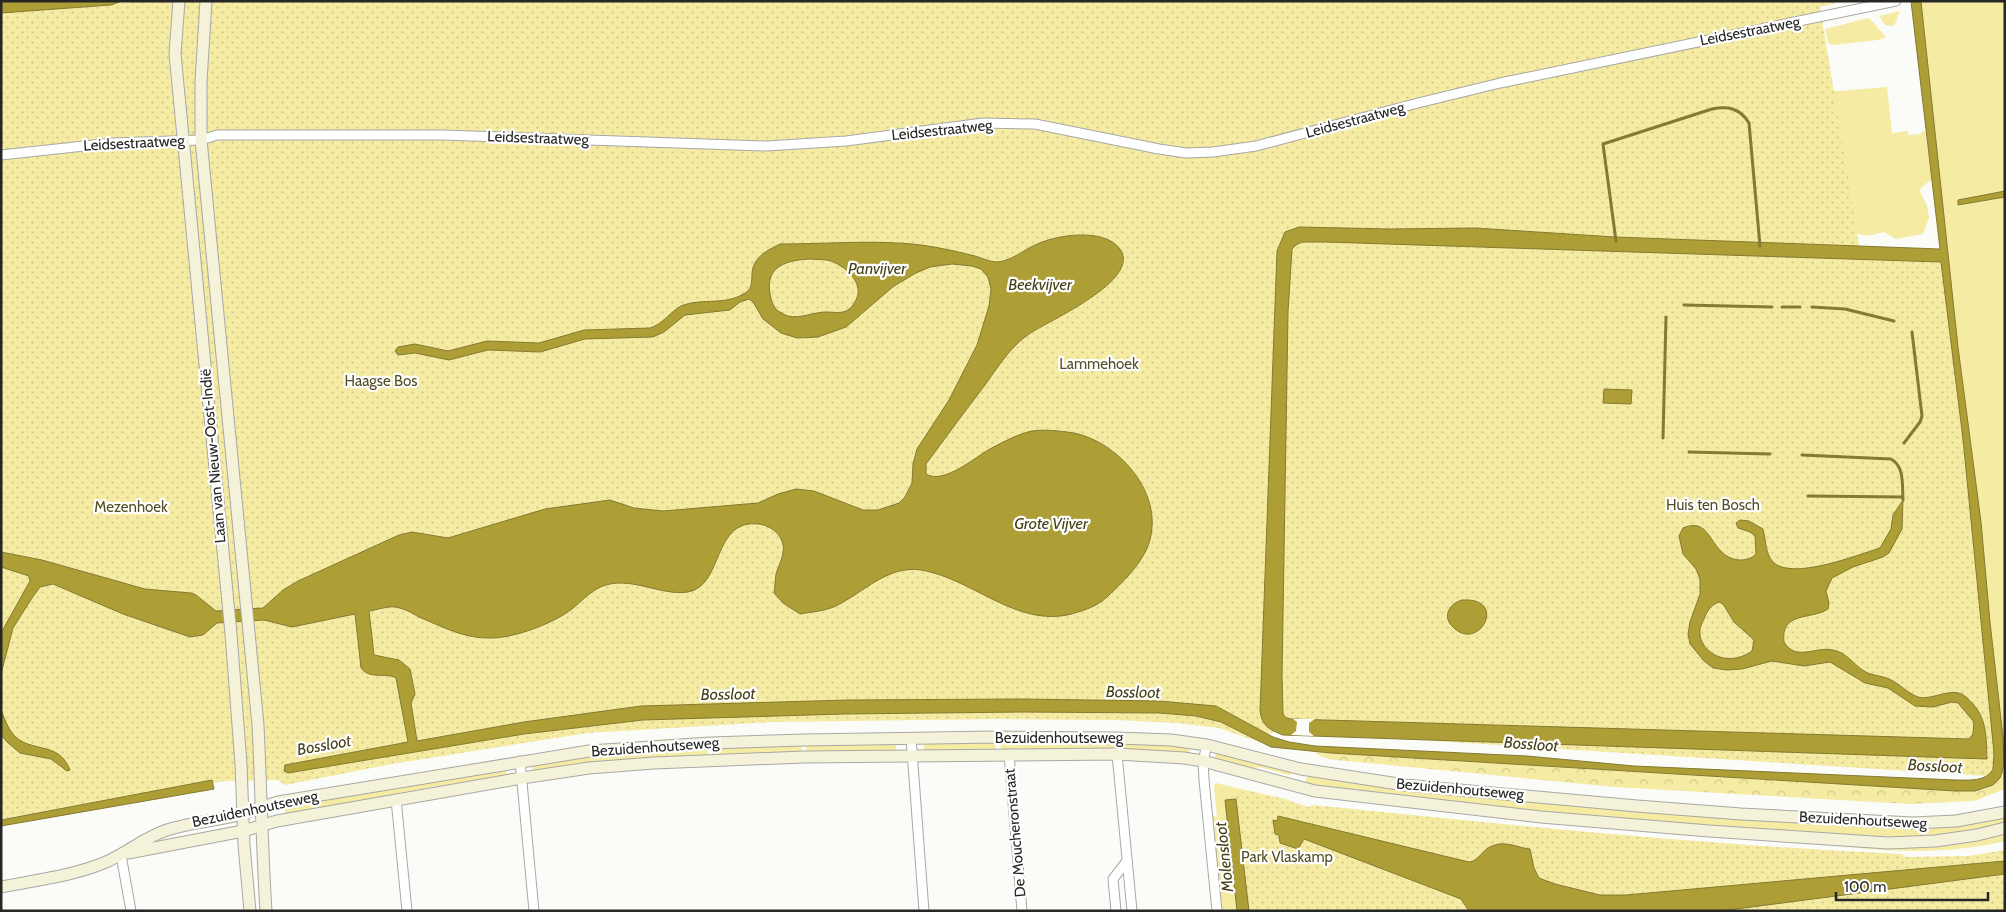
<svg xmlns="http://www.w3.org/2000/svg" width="2006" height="912" viewBox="0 0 2006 912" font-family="Cabin,sans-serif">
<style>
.grass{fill:#f5eba3}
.forest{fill:url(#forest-crowns)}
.park{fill:url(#park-dots)}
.water{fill:#ad9e36;stroke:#847a31;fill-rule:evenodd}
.pier{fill:#fbfbf7}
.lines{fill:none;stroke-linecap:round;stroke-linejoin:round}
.stream{stroke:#847a31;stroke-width:3}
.street-casing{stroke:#a8a8a5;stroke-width:11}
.secondary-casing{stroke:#a8a8a5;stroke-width:13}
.street{stroke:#fff;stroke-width:9}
.secondary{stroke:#f5f2da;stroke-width:11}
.labels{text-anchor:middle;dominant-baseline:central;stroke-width:4.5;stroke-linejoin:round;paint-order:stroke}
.street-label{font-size:15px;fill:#262624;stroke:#fff}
.park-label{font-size:15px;fill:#554f25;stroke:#fff}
.water-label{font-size:16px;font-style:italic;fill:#474116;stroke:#fff}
</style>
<defs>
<pattern id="forest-crowns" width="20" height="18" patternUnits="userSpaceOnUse" patternTransform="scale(1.25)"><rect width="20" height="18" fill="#f5eba3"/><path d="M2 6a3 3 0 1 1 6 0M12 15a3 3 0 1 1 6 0" fill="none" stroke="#d2c98c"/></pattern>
<pattern id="park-dots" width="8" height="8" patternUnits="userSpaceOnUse" patternTransform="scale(1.25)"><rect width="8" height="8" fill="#f5eba3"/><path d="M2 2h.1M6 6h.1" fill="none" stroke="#d2c98c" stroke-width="1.8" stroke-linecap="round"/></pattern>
</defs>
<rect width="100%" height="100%" fill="#fbfbf7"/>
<g class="grass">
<polygon points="1930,1 2005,1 2005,191 1958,201 1959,205 2005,197 2005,764 2004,765 2003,737 1990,622 1981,522 1958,347 1921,3"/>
<polygon points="1900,11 1894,26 1885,25 1879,16"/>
<polygon points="1869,18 1886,37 1878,40 1832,45 1828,43 1825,29"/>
<path d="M1887,87L1892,133L1908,131V135L1920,134L1925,130L1932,179L1921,188L1920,191L1927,206L1929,218L1923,234L1896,239L1884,232C1872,235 1865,238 1854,232L1829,90L1838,91Z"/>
<polygon points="995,742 996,749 924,751 924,743"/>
<polygon points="1000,742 1114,743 1114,750 1001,749"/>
<polygon points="896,743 896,750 807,752 806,745"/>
<polygon points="1120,743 1189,747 1189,754 1120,750"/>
<polygon points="801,745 802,752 712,755 712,747"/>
<polygon points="707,747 708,755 638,759 533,771 532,764 601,755"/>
<polygon points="1216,752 1290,771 1292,774 1288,775 1260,767 1252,768 1215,759"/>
<polygon points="506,769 507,775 426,788 285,815 285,807"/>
<polygon points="1310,775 1911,827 1944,827 2005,816 2005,825 1940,837 1894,837 1771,830 1534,811 1308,785 1306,782 1306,779"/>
<polygon points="1216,783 1241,789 1242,794 1236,799 1225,800 1237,911 1221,911 1211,815 1217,817 1214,786"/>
<path d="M2005,831V841C1944,856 1875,852 1813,842L1896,846Z"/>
</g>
<path class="forest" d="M1315,752L1955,791C1986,790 1991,793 2005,764V789L1974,801L1910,804L1615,787L1347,761C1337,760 1322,760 1315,752Z"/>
<g class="park">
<polygon points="147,1 1843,1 1820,7 1861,257 1949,259 2005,777 1275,731 1256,741 1219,728 1177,723 1117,720 997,719 774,722 587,733 392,764 285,785 278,780 226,781 1,819 1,11"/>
<path d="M1241,789L1285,799L1308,807L1313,805C1509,825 1704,845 1901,854L1907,857L1969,856L2005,850V911H1237L1225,800L1236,799L1235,794H1242Z"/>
</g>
<g class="water">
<polygon points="1,1 122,1 111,5 1,13"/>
<path d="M1911,1H1921L1958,347L1981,522L1990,622L2003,737L2004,765L2000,778L1993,785L1975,791H1955L1331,753L1271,747L1221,722L1196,716L1159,713L1023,712L844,714L643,720L524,734L288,773L284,771L285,765L408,742L396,678C385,672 370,680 361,668L355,614L292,627L264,620L217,623L203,635L190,637L123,614L53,584L40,587L32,598L13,628L1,674V633L30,581L29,576L1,567V552L42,560L145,589L191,593L196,595L216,611L263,608L283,590L298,581L399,535L412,532L448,538L545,509L610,500L634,508L663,511L758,503L778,494L796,489L814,491L863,510H878L899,503L905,497L912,483L913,464L917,449L949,400L977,345L989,306L991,289L988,277L981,269L972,266L952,264L930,267L916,273L894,286L846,327L818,337L797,338L781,333L763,319L753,302L749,299L740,302L730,310L685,315L664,332L653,337L585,339L540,352L488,350L449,360L415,353L398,355L395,351L398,347L415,344L448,351L487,341L539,343L584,330L650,328C663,324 670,312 681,306C703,297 727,307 748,291C754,286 750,273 754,265C759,254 770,249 780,244C824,244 869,240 912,244C933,246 955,251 975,256C982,258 990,262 997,262C1011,261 1022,251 1035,245C1055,235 1104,227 1120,249C1142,280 1050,320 1029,334C1010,347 998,367 985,385C965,411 946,437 926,464V474C944,485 975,457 990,449C1003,442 1018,434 1032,431C1044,429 1061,431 1074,433C1117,442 1160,489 1151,535C1147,559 1125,580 1108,596C1100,604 1089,609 1078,612C1020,632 975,579 921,570C888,565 864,592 836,606C825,611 812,612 800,614L783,603L774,593C775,587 775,581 776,574C778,567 782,560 783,553C786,538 773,526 759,524C712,518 724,586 688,592C661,596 633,577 606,585C592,589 583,600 572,609C554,623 515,638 491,638C465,639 443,627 419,617C412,613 403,608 395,607C387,606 377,610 369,611L374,655L399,660L410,669L415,694L411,703L417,741L524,722L641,706L848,700L1021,699L1159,701L1216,706L1273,737L1289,742L1315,746L1527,756L1634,766L1955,780C1969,780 1986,782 1993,769L1994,753L1963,439L1941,262L1325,242H1302L1296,245L1292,249L1288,312L1282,677L1283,714L1286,718L1291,719L1969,739L1973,734L1974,722L1958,703L1952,702L1933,707L1915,706L1888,688L1865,683L1830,662L1804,666L1772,661L1742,669L1727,670L1713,668L1704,661L1690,644L1688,634L1690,622L1700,594V579L1696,569L1683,554L1679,536L1683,528C1714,515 1708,557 1739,560C1746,560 1751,559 1756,554L1755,536L1750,532L1738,528L1736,523L1740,520L1749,521L1763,529C1766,540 1765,553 1773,562C1792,581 1857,555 1880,548L1891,529L1893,515L1903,500L1902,529L1889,553L1883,557L1853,567L1832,578L1826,591L1829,603L1828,609C1812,620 1780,611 1784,642C1796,662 1816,646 1833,650C1846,652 1853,664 1864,671C1872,676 1880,675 1889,679C1899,683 1907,693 1918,697C1933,701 1953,685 1966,697C1987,715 1986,733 1987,759L1283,735C1270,730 1262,726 1260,711L1277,251L1285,232L1299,227L1390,229L1475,228L1615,237L1940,249ZM811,259C818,260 825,259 831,261C844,266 860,279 858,294C857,299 853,307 848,310C841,314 833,312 826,312C814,312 800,319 788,316C785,315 780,312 778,311C773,307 771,299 770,294C765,265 788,260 811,259ZM1719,602L1723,604L1734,622L1754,640L1752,651C1738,661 1719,662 1706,648C1703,644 1700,639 1700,634C1699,629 1702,623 1704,619C1707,611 1711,605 1719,602Z"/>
<polygon points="2005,191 2005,197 1958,205 1958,200"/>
<polygon points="1604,389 1632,390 1631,404 1603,403"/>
<path d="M1462,600C1510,597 1478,655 1452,626C1442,616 1450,603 1462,600Z"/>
<path d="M1,710C6,722 10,736 23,742C42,751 60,745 70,770L67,771L51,759L20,753L8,743L1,735Z"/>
<polygon points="212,780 214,789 1,826 1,820"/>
<polygon points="1236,799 1249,911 1237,911 1225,800"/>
<path d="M1278,816L1469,862C1480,861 1482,848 1495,845C1506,841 1519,848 1530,849L1534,868L1539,878L1555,884L1600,895H1626L2005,861V874L1721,911H1469L1461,899L1304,839L1298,849L1280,843L1279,835L1275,834L1273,820L1277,821Z"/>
</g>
<polygon class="pier" points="1293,719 1315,719 1309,723 1309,732 1314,736 1291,735 1296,731 1297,722"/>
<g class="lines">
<g class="stream">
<path d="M1616,241L1603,144L1712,109C1728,106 1740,108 1749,123L1760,246"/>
<polyline points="1684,305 1772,307"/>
<polyline points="1782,307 1800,307"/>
<polyline points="1812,307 1845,309 1894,321"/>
<polyline points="1663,438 1666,317"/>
<polyline points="1904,443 1920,422 1922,416 1912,332"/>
<polyline points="1689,452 1770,454"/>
<path d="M1802,455L1891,459C1905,466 1902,487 1903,500"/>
<polyline points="1808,496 1902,497"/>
</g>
<g class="street-casing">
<g id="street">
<polyline points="1,155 112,143 201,140 217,135 442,135 767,146 846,141 983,123 1035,124 1159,149 1186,153 1213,152 1256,146 1418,103 1500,83 1896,1"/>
<polyline points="911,738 924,911"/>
<polyline points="1207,745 1203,761 1204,780 1217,911"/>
<polyline points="1009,754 1022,911"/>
<polyline points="1117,754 1132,911"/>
<polyline points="520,761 534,911"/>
<polyline points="396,799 407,911"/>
<polyline points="121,855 131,911"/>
<polyline points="1116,911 1113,879 1127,861"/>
</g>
</g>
<g class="secondary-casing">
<g id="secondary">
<polyline points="179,1 175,54 231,634 241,764 244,845 250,911"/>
<path d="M206,1L201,81V140L258,725C261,787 262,849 266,911"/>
<polyline points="128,853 243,831 277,821 522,778 589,768 654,763 804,757 1117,754 1184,758 1203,761 1315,791 1541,817 1709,831 1888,843 1935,841 1977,835 2005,828"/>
<path d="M1,887C36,880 73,876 106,862C127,853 145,837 167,830C191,822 217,821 242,814C254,810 266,805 278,802L589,751L710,743L804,740L995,737L1117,738L1171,740L1207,745L1301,769L1405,785L1637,806L1741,814L1913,823L1956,821L2005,812"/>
</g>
</g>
<use href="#street" class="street"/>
<use href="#secondary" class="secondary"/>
</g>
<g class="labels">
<g class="street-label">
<text transform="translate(1750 31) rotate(-11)">Leidsestraatweg</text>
<text transform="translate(1355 120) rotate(-15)">Leidsestraatweg</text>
<text transform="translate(942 130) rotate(-6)">Leidsestraatweg</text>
<text transform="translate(538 138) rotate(2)">Leidsestraatweg</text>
<text transform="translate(134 143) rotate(-3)">Leidsestraatweg</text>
<text transform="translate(213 456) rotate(-95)">Laan van Nieuw-Oost-Indië</text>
<text x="1059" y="738">Bezuidenhoutseweg</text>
<text transform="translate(655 747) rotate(-4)">Bezuidenhoutseweg</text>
<text transform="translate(1460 789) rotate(5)">Bezuidenhoutseweg</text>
<text transform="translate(255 809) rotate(-12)">Bezuidenhoutseweg</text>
<text transform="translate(1863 820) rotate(3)">Bezuidenhoutseweg</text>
<text transform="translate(1015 833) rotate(-95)">De Moucheronstraat</text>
</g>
<g class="park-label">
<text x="1099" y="364">Lammehoek</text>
<text x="381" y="381">Haagse Bos</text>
<text x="1713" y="505">Huis ten Bosch</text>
<text x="131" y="507">Mezenhoek</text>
<text x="1287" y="857">Park Vlaskamp</text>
</g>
<g class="water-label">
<text x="877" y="268">Panvijver</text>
<text x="1040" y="284">Beekvijver</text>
<text x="1051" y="523">Grote Vijver</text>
<text transform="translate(1133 692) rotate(1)">Bossloot</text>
<text transform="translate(728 694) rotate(-1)">Bossloot</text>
<text transform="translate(1531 744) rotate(4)">Bossloot</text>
<text transform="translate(324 745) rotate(-10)">Bossloot</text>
<text transform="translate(1935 766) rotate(3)">Bossloot</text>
<text transform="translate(1224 857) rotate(-96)">Molensloot</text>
</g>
</g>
<rect width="2006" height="912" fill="none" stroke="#262624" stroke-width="5"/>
<path d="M1836 892v8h152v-8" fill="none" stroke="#262624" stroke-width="2.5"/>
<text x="1844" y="892" font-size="15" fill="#262624" stroke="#ffffff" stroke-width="4" paint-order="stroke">100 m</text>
</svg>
